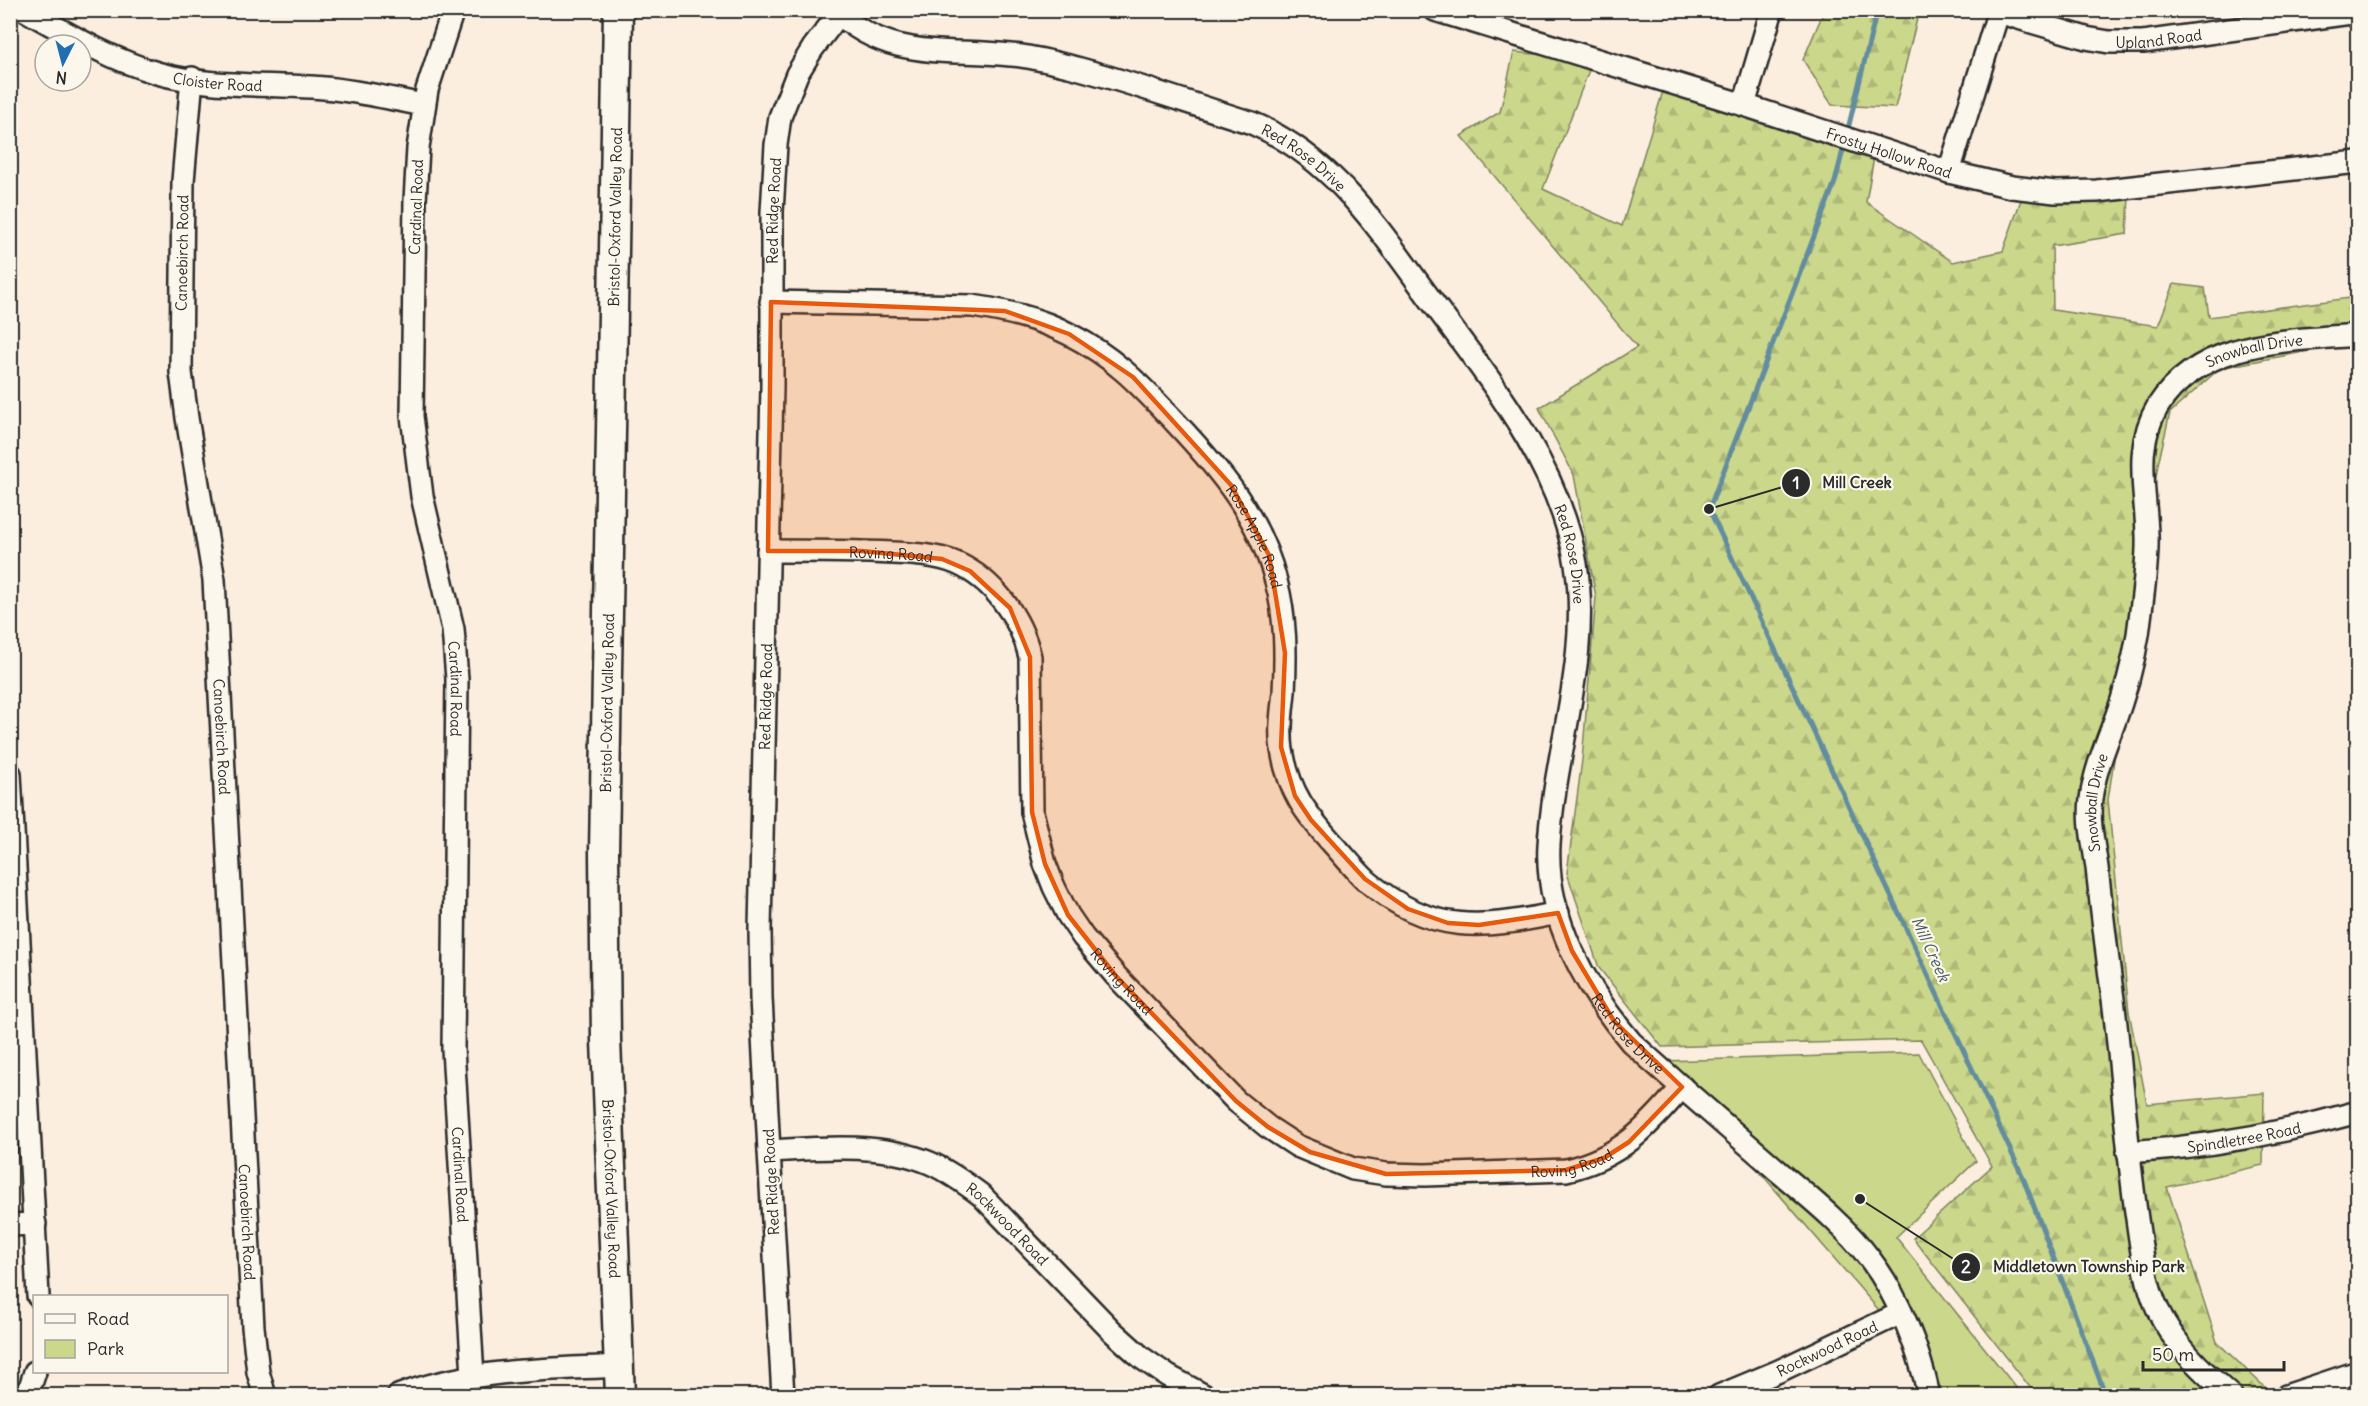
<svg xmlns="http://www.w3.org/2000/svg" width="2368" height="1406" viewBox="0 0 2368 1406" font-family="Delius,sans-serif">
<style>
.forest{fill:url(#forest-firs);stroke:#7b815b;stroke-width:1.5}
.park{fill:#cbd78b;stroke:#7b815b;stroke-width:1.5}
.lines{fill:none;stroke-linecap:round;stroke-linejoin:round}
.stream{stroke:#638d9e;stroke-width:5}
.street-casing{stroke:#2b2b2b;stroke-width:26}
.secondary-casing{stroke:#2b2b2b;stroke-width:33}
.street{stroke:#fbf7ec;stroke-width:21}
.secondary{stroke:#fbf7ec;stroke-width:28}
.marked{fill:#e8590c;fill-opacity:0.2;stroke:#e8590c;stroke-width:4.5;stroke-linejoin:round}
.labels{text-anchor:middle;dominant-baseline:central;stroke-width:4.5;stroke-linejoin:round;paint-order:stroke}
.street-label{font-size:15px;fill:#2b2b2b;stroke:#fbf7ec}
.water-label{font-size:16px;font-style:italic;fill:#475c65;stroke:#fbf7ec}
.leader{fill:none;stroke:#2b2b2b;stroke-width:2}
.callout-dot{fill:#2b2b2b;stroke:#fbf7ec;stroke-width:2}
.mark-label{font-size:18px;text-anchor:middle;font-weight:bold;fill:#fff}
.callout-label{font-size:16px;text-anchor:middle;font-weight:bold;fill:#2b2b2b;stroke:#fbf7ec;stroke-width:4.5;stroke-linejoin:round;paint-order:stroke}
</style>
<defs>
<pattern id="forest-firs" width="22" height="20" patternUnits="userSpaceOnUse" patternTransform="scale(1.5)"><rect width="22" height="20" fill="#cbd78b"/><path d="M5 1l3.5 6h-7zM16 11l3.5 6h-7z" fill="#aeb978"/></pattern>
</defs>
<rect width="100%" height="100%" fill="#fbeede"/>
<filter id="ink" filterUnits="userSpaceOnUse"><feTurbulence type="fractalNoise" baseFrequency=".0167" numOctaves="2"/><feDisplacementMap in="SourceGraphic" scale="12" xChannelSelector="R" yChannelSelector="G"/><feConvolveMatrix kernelMatrix="1 2 1 2 8 2 1 2 1" color-interpolation-filters="sRGB"/></filter>
<g filter="url(#ink)">
<g class="forest">
<polygon points="1824,11 1919,11 1895,108 1832,105 1803,60"/>
<polygon points="1514,52 1593,60 1543,189 1622,226 1663,91 1874,157 1866,202 1953,262 2003,251 2022,197 2129,196 2127,234 2052,246 2053,310 2158,326 2174,284 2205,288 2209,317 2357,297 2357,342 2220,368 2170,413 2158,464 2108,800 2129,1012 2147,1104 2264,1093 2263,1165 2167,1187 2217,1342 2273,1395 2036,1395 1913,1238 1992,1166 1921,1040 1662,1047 1599,968 1567,873 1582,760 1596,597 1574,475 1539,408 1637,347 1461,136 1500,112"/>
</g>
<polygon class="park" points="1919,1053 1976,1161 1896,1237 2022,1395 1934,1395 1928,1367 1664,1061"/>
<g class="lines">
<g class="stream">
<polyline points="1847,133 1877,10"/>
<polyline points="1845,142 1835,182 1709,509 2022,1175 2106,1396"/>
</g>
<g class="street-casing">
<g id="street">
<path id="s1" d="M25,10C68,34 110,59 157,73C206,87 261,84 311,87C349,89 387,98 424,105"/>
<path id="s2" d="M453,10L427,90L418,148L415,201L412,416L422,496L453,629L457,679L453,1049L473,1376"/>
<path id="s3" d="M835,10C887,61 947,48 1011,55C1030,56 1051,62 1069,66C1131,82 1191,104 1252,123C1332,157 1376,225 1425,292C1485,374 1559,462 1576,564C1591,660 1554,751 1549,845C1545,917 1586,989 1631,1042C1679,1086 1729,1128 1778,1171C1809,1197 1845,1226 1870,1259C1899,1297 1919,1349 1929,1396"/>
<path id="s4" d="M1435,10L1744,105L1949,172L2012,187L2055,192L2097,191L2358,162"/>
<path id="s5" d="M1998,12L2086,38L2109,42H2143L2358,12"/>
<path id="s6" d="M192,78L183,181L181,372L187,418L214,580L253,1327L258,1372L265,1396"/>
<polyline points="1744,105 1772,10"/>
<polyline points="1949,172 1999,10"/>
<path id="s7" d="M771,302L972,306C1006,311 1038,318 1069,334C1116,358 1141,386 1176,423C1221,471 1259,516 1276,581C1286,617 1286,655 1284,692C1282,711 1279,730 1282,750C1289,792 1306,814 1334,845C1345,857 1355,870 1367,881C1430,935 1482,929 1558,913"/>
<path id="s8" d="M768,551C810,551 851,551 892,553C913,554 936,555 956,563C994,580 1021,618 1030,657L1032,812L1045,864L1054,887L1068,915L1083,937L1116,976L1236,1101L1268,1127L1297,1146L1353,1169L1386,1174L1425,1175L1566,1170C1620,1158 1648,1127 1682,1087"/>
<polyline points="10,774 38,1296"/>
<path id="s9" d="M769,1151C821,1148 880,1142 930,1163C948,1171 965,1183 981,1195L1112,1331L1142,1358L1168,1376L1205,1396"/>
<path id="s10" d="M2128,1152C2209,1147 2280,1134 2358,1112"/>
<polyline points="10,1225 35,1224"/>
<polyline points="27,1396 35,1372"/>
<path d="M398,1396C468,1369 545,1370 619,1366"/>
<path id="s11" d="M783,1396L769,1151L761,998L760,929L772,387V212L776,145L780,117L797,74L813,48L839,14"/>
<path id="s12" d="M1719,1396L1779,1371L1901,1313"/>
<path id="s13" d="M2231,1396C2202,1371 2175,1346 2158,1310C2144,1280 2141,1245 2136,1212C2126,1141 2122,1070 2113,999C2107,955 2102,912 2097,868C2094,845 2088,822 2091,799C2095,766 2111,734 2121,703C2131,673 2138,642 2141,611C2144,586 2148,560 2147,535C2146,491 2133,447 2158,406C2201,339 2287,341 2358,335"/>
<polyline points="2286,1396 2358,1372"/>
</g>
</g>
<g class="secondary-casing">
<g id="secondary">
<path id="s14" d="M618,10L604,853L606,1040L620,1396"/>
</g>
</g>
<use href="#street" class="street"/>
<use href="#secondary" class="secondary"/>
</g>
</g>
<path class="marked" d="M771,302L1005,311L1069,334L1133,377L1231,485L1269,555L1285,653L1281,747L1295,796L1311,820L1365,879L1408,909L1448,923L1479,925L1558,913L1572,951L1614,1021L1682,1087L1629,1142L1604,1158L1566,1170L1386,1174L1310,1152L1268,1127L1236,1101L1116,976L1068,915L1045,864L1032,812L1030,657L1010,608L970,571L942,559L862,551H768Z"/>
<g class="labels">
<g class="street-label">
<text stroke="none"><textPath href="#s5" startOffset="165">Upland Road</textPath></text>
<text stroke="none"><textPath href="#s1" startOffset="208">Cloister Road</textPath></text>
<text stroke="none"><textPath href="#s4" startOffset="476">Frosty Hollow Road</textPath></text>
<text stroke="none"><textPath href="#s3" startOffset="500">Red Rose Drive</textPath></text>
<text transform="translate(416 207) rotate(-88)">Cardinal Road</text>
<text stroke="none"><textPath href="#s11" startOffset="1186">Red Ridge Road</textPath></text>
<text transform="translate(615 217) rotate(-89)">Bristol-Oxford Valley Road</text>
<text transform="translate(182 253) rotate(-89)">Canoebirch Road</text>
<text stroke="none"><textPath href="#s13" startOffset="1149">Snowball Drive</textPath></text>
<text stroke="none"><textPath href="#s7" startOffset="582">Rose Apple Road</textPath></text>
<text stroke="none"><textPath href="#s3" startOffset="986">Red Rose Drive</textPath></text>
<text stroke="none"><textPath href="#s8" startOffset="123">Roving Road</textPath></text>
<text stroke="none"><textPath href="#s2" startOffset="688">Cardinal Road</textPath></text>
<text stroke="none"><textPath href="#s11" startOffset="700">Red Ridge Road</textPath></text>
<text transform="translate(607 703) rotate(-89)">Bristol-Oxford Valley Road</text>
<text stroke="none"><textPath href="#s6" startOffset="662">Canoebirch Road</textPath></text>
<text stroke="none"><textPath href="#s13" startOffset="627">Snowball Drive</textPath></text>
<text stroke="none"><textPath href="#s8" startOffset="663">Roving Road</textPath></text>
<text stroke="none"><textPath href="#s3" startOffset="1490">Red Rose Drive</textPath></text>
<text stroke="none"><textPath href="#s10" startOffset="117">Spindletree Road</textPath></text>
<text stroke="none"><textPath href="#s8" startOffset="1185">Roving Road</textPath></text>
<text stroke="none"><textPath href="#s2" startOffset="1174">Cardinal Road</textPath></text>
<text transform="translate(771 1182) rotate(-93)">Red Ridge Road</text>
<text stroke="none"><textPath href="#s14" startOffset="1179">Bristol-Oxford Valley Road</textPath></text>
<text stroke="none"><textPath href="#s6" startOffset="1148">Canoebirch Road</textPath></text>
<text stroke="none"><textPath href="#s9" startOffset="262">Rockwood Road</textPath></text>
<text stroke="none"><textPath href="#s12" startOffset="118">Rockwood Road</textPath></text>
</g>
<g class="water-label">
<text transform="translate(1931 949) rotate(65)">Mill Creek</text>
</g>
</g>
<path class="leader" d="M1709 509L1796 483M1860 1199L1966 1267"/>
<g class="callout-dot">
<circle cx="1709" cy="509" r="6"/>
<circle cx="1860" cy="1199" r="6"/>
<circle cx="1796" cy="483" r="15"/>
<circle cx="1966" cy="1267" r="15"/>
</g>
<g class="mark-label">
<text x="1796" y="489">1</text>
<text x="1966" y="1273">2</text>
</g>
<g class="callout-label">
<text x="1857" y="488">Mill Creek</text>
<text x="2089" y="1272">Middletown Township Park</text>
</g>
<rect width="2368" height="1406" fill="none" stroke="#fbf7ec" stroke-width="36"/>
<rect x="18" y="18" width="2332" height="1370" fill="none" stroke="#2b2b2b" stroke-width="2" filter="url(#ink)"/>
<rect x="33" y="1295" width="195" height="78" fill="#fbf7ec" stroke="#a8a59f" stroke-width="1.5"/>
<rect x="45" y="1314" width="30" height="9" fill="#fbf7ec" stroke="#a8a59f" stroke-width="1.5"/>
<text x="87" y="1325" font-size="18" fill="#2b2b2b">Road</text>
<rect x="45" y="1340" width="30" height="18" fill="#cbd78b" stroke="#a8a59f" stroke-width="1.5"/>
<text x="87" y="1355" font-size="18" fill="#2b2b2b">Park</text>
<g transform="translate(63 63) rotate(186)"><circle r="28" fill="#fbf7ec" stroke="#a8a59f" stroke-width="1.5"/>
<path d="M0-4.5L10 22L0 15L-10 22Z" fill="#1f6fb2"/>
<text y="-9" font-size="16" font-weight="bold" text-anchor="middle" fill="#2b2b2b">N</text>
</g>
<path d="M2143 1361v9h141v-9" fill="none" stroke="#2b2b2b" stroke-width="3"/>
<text x="2152" y="1361" font-size="18" fill="#2b2b2b" stroke="#fbf7ec" stroke-width="4.5" paint-order="stroke">50 m</text>
</svg>
